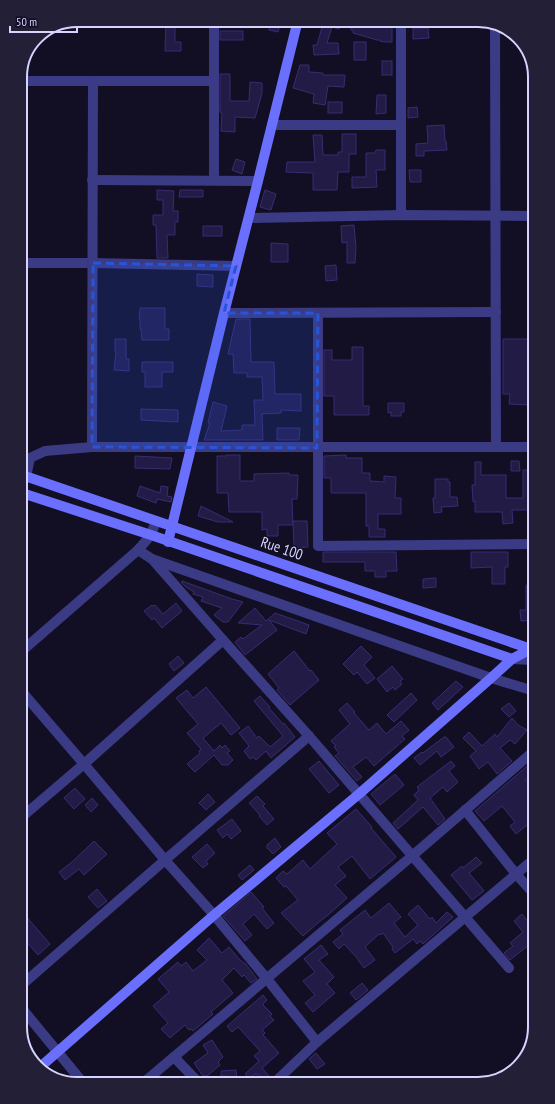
<svg xmlns="http://www.w3.org/2000/svg" width="555" height="1104" viewBox="0 0 555 1104" font-family="'PT Sans Narrow',sans-serif">
<style>
.building{fill:#221b46;stroke:#372d72}
.lines{fill:none;stroke-linecap:round;stroke-linejoin:round}
.street{stroke:#3a3b84;stroke-width:10}
.secondary{stroke:#6b6ffe;stroke-width:10}
.marked{fill:#2655da;fill-opacity:0.2;stroke:#2655da;stroke-width:3;stroke-dasharray:8 5;stroke-linejoin:round}
.labels{text-anchor:middle;dominant-baseline:central;stroke-width:3;stroke-linejoin:round;paint-order:stroke}
.street-label{font-size:15px;fill:#d6d3ff;stroke:#120f25}
.rim{fill:none;stroke:#d6d3ff;stroke-width:2}
</style>
<rect width="100%" height="100%" fill="#120f25"/>
<g class="building">
<polygon points="271,20 281,20 278,32 269,30"/>
<polygon points="324,20 330,22 331,20 341,20 339,29 332,27 327,43 338,43 339,54 314,55 313,45 317,45"/>
<polygon points="351,20 389,20 389,26 392,26 392,42 385,42 380,41 380,40 377,40 353,33 353,30 351,30"/>
<polygon points="166,21 175,21 175,42 181,42 181,51 165,51"/>
<polygon points="413,28 428,28 429,38 413,39"/>
<rect x="220" y="31" width="23" height="9"/>
<rect x="354" y="42" width="12" height="18"/>
<rect x="382" y="61" width="10" height="14"/>
<polygon points="300,65 309,65 309,72 323,73 323,75 345,75 344,87 328,86 325,105 313,103 314,94 293,88"/>
<polygon points="220,74 230,74 230,101 249,101 250,82 262,83 262,93 255,118 235,117 235,132 221,131 222,113 220,112"/>
<polygon points="377,95 386,95 386,113 376,114"/>
<rect x="328" y="102" width="14" height="11"/>
<polygon points="417,107 418,117 408,118 408,108"/>
<polygon points="444,125 445,141 446,141 447,150 424,151 424,156 416,156 416,144 428,143 427,126"/>
<polygon points="342,134 356,134 356,154 349,154 349,172 338,172 337,190 313,190 313,173 286,172 287,162 315,162 313,135 322,135 323,155 338,155 338,152 342,152"/>
<polygon points="376,150 385,150 385,170 376,170 377,187 352,188 352,177 366,177 366,153 375,153"/>
<polygon points="236,159 245,162 242,174 232,170"/>
<polygon points="409,170 421,170 421,182 410,182"/>
<polygon points="157,190 174,191 173,211 178,211 178,222 175,222 175,235 167,235 168,258 157,258 156,225 153,225 153,215 163,215 163,200 157,200"/>
<polygon points="180,190 203,190 203,197 179,197"/>
<polygon points="265,190 276,194 271,210 260,207"/>
<polygon points="354,225 356,247 355,263 347,263 347,242 342,243 341,226"/>
<rect x="203" y="226" width="19" height="10"/>
<polygon points="271,243 288,244 288,262 271,262"/>
<polygon points="336,265 337,280 326,281 325,266"/>
<polygon points="197,274 213,275 213,287 197,286"/>
<polygon points="140,308 165,308 165,329 169,329 169,340 142,340 141,329 140,329 140,319 139,319"/>
<polygon points="236,319 250,319 251,362 274,362 275,394 301,394 301,411 281,410 281,413 262,414 263,440 204,440 210,423 208,423 213,402 227,406 221,431 242,430 242,425 255,425 254,400 263,400 262,377 247,377 247,373 234,373 233,354 228,354"/>
<polygon points="115,339 126,339 126,359 129,359 129,371 114,370 116,352 115,352"/>
<polygon points="503,339 532,339 532,405 509,404 510,394 503,394"/>
<polygon points="352,347 363,347 363,406 369,406 369,415 334,415 334,396 324,396 324,350 332,350 332,360 352,360"/>
<polygon points="142,362 173,362 173,372 162,372 162,387 145,387 145,372 142,372"/>
<polygon points="388,403 404,403 404,412 401,412 401,416 391,416 391,412 388,413"/>
<polygon points="141,409 178,410 178,422 141,420"/>
<polygon points="277,428 300,428 299,440 277,440"/>
<polygon points="226,455 240,455 240,481 254,481 254,474 289,473 289,475 298,475 297,499 292,499 293,525 278,525 278,536 267,536 267,529 262,530 262,512 229,512 228,493 217,493 217,456 226,456"/>
<polygon points="346,455 346,458 362,458 362,473 370,473 370,481 384,482 384,476 396,477 395,498 401,498 401,514 378,514 378,529 385,529 385,537 369,537 369,526 366,526 366,493 331,493 331,478 324,478 324,456"/>
<polygon points="135,456 172,458 170,469 135,468"/>
<polygon points="511,461 519,461 520,471 511,471"/>
<polygon points="475,462 481,462 481,475 506,475 506,498 523,498 523,470 531,470 531,484 533,484 533,510 512,510 513,523 503,524 502,512 475,512 475,501 473,502 472,485 475,485"/>
<polygon points="435,479 448,479 448,482 450,482 450,497 457,497 458,506 441,507 442,512 434,513 433,498 435,498"/>
<polygon points="140,486 160,493 161,486 168,487 167,496 172,497 171,502 157,499 156,503 137,496"/>
<polygon points="201,506 233,522 218,522 198,516"/>
<polygon points="293,521 307,521 308,547 294,548"/>
<polygon points="323,552 396,552 397,571 386,571 386,577 375,577 375,571 365,571 365,562 323,562"/>
<polygon points="471,552 508,552 508,567 505,567 505,584 492,584 492,567 471,568"/>
<polygon points="436,578 436,587 423,588 423,579"/>
<polygon points="182,581 232,599 243,602 228,622 223,622 214,615 222,608 201,601 203,597 193,594 194,592 186,587 181,582"/>
<polygon points="526,585 533,586 533,620 521,621 520,610 526,610"/>
<polygon points="176,603 182,611 162,628 154,618 152,620 144,611 152,605 153,606 155,605 163,614"/>
<polygon points="255,608 266,621 275,613 309,625 306,634 269,620 277,630 245,655 235,642 241,637 243,639 262,625 238,623"/>
<polygon points="361,646 372,657 364,665 375,678 367,684 357,672 354,675 343,664"/>
<polygon points="294,651 310,671 311,670 319,680 290,705 277,690 279,688 268,674"/>
<polygon points="178,656 184,663 174,671 169,664"/>
<polygon points="392,666 403,679 400,681 402,684 395,690 393,687 387,692 377,679"/>
<polygon points="456,681 463,687 438,710 432,703"/>
<polygon points="206,687 240,728 231,735 221,723 203,738 214,751 220,745 222,748 225,745 230,751 227,753 233,760 228,765 222,765 214,755 195,772 187,764 200,753 199,751 201,749 187,733 198,724 176,698 187,690 193,698"/>
<polygon points="411,693 417,700 394,722 387,715"/>
<polygon points="260,696 270,707 269,708 283,724 284,723 295,737 271,758 266,751 256,760 253,757 250,759 244,751 249,746 239,733 248,726 257,738 259,736 270,747 283,736 254,701"/>
<polygon points="347,703 355,712 354,713 369,730 377,723 386,734 401,721 409,730 402,736 405,739 374,766 366,757 353,767 362,777 357,781 335,756 339,753 334,747 336,746 331,741 350,724 339,710"/>
<polygon points="509,703 516,711 509,717 501,709"/>
<polygon points="512,718 518,725 527,730 515,744 510,740 500,748 512,761 497,774 488,762 479,769 470,756 476,751 463,738 469,732 482,746 495,734 497,737"/>
<polygon points="444,737 446,737 454,747 441,757 437,751 420,765 414,758 422,752 423,753"/>
<polygon points="534,760 534,774 525,780 529,785 528,786 534,793 534,825 530,829 527,825 516,834 510,826 515,822 502,806 484,821 475,811"/>
<polygon points="319,761 339,785 329,793 309,769"/>
<polygon points="451,761 455,766 449,771 458,782 447,792 443,787 430,798 445,819 438,825 423,807 398,829 393,823 418,800 414,795 419,790 417,787"/>
<polygon points="395,774 404,785 380,805 371,794"/>
<polygon points="75,788 85,799 74,809 64,798"/>
<polygon points="208,794 215,802 206,810 199,803"/>
<polygon points="257,796 265,804 263,806 274,819 267,825 259,816 260,815 249,803"/>
<polygon points="92,798 98,805 91,812 85,805"/>
<polygon points="356,809 372,827 371,828 396,857 370,879 352,856 338,867 346,876 335,885 347,898 328,915 319,922 303,936 281,913 298,900 286,886 284,887 276,878 283,871 287,874 303,860 310,869 337,844 327,833"/>
<polygon points="232,819 241,831 231,839 227,834 223,838 217,830"/>
<polygon points="275,838 281,847 273,854 267,848 267,845"/>
<polygon points="94,841 107,854 84,875 79,869 65,880 59,872 72,862"/>
<polygon points="207,844 215,853 206,861 208,864 203,868 192,857"/>
<polygon points="476,857 482,863 469,873 484,891 472,900 451,875 462,866 463,868"/>
<polygon points="250,865 254,870 242,880 238,875"/>
<polygon points="97,889 107,901 98,908 88,897"/>
<polygon points="251,892 264,907 262,908 274,923 267,929 254,914 243,924 252,935 245,941 223,916"/>
<polygon points="389,903 401,917 394,923 405,937 418,925 408,914 418,905 430,919 432,917 436,923 447,912 453,917 423,944 420,941 417,944 413,939 395,953 392,949 393,947 383,933 380,935 379,934 365,947 375,960 364,968 358,960 358,959 344,944 339,949 333,942 343,934 340,930 365,910 371,918"/>
<polygon points="24,914 50,944 38,955 24,939"/>
<polygon points="522,914 528,922 535,917 535,940 510,960 504,953 513,946 510,943 523,932 514,921"/>
<polygon points="209,938 222,953 229,947 239,959 244,963 245,963 257,979 251,983 244,975 242,977 234,968 222,980 233,993 211,1012 213,1014 193,1031 191,1029 189,1030 185,1025 170,1038 161,1029 168,1023 153,1006 169,992 158,979 178,962 181,966 186,962 193,971 207,960 197,950"/>
<polygon points="321,945 328,954 319,960 334,977 327,984 335,993 313,1012 305,1003 315,995 303,981 315,972 304,959"/>
<polygon points="362,983 368,990 356,1000 350,993"/>
<polygon points="263,995 267,1000 263,1004 263,1005 272,1014 270,1016 274,1020 262,1030 265,1033 263,1035 279,1053 262,1068 270,1077 265,1082 258,1074 256,1075 255,1074 250,1079 245,1074 259,1061 254,1056 260,1051 238,1027 232,1032 227,1026"/>
<polygon points="212,1040 223,1057 218,1062 220,1065 207,1076 203,1076 194,1063 208,1053 203,1045"/>
<polygon points="316,1053 325,1064 317,1069 309,1059"/>
<polygon points="236,1070 237,1080 230,1080 227,1076 221,1076 221,1071"/>
</g>
<g class="lines">
<g class="street">
<polyline points="214,20 214,180"/>
<polyline points="401,20 401,215"/>
<polyline points="495,25 496,447"/>
<polyline points="20,81 214,81"/>
<polyline points="272,125 400,125"/>
<polyline points="92,180 258,181"/>
<polyline points="249,218 401,215 531,216"/>
<polyline points="21,263 93,263 236,266"/>
<polyline points="224,313 496,312"/>
<polyline points="318,313 318,546 533,544"/>
<polyline points="92,447 93,82"/>
<polyline points="26,477 30,458 45,451 92,447 532,447"/>
<polyline points="138,550 152,559 491,678 534,691"/>
<polyline points="152,559 223,640 309,736 509,968"/>
<polyline points="23,650 138,550 151,535 156,521"/>
<polyline points="512,659 533,660"/>
<polyline points="23,693 84,764 165,860 214,915 267,979 317,1042"/>
<polyline points="465,810 516,874 534,894"/>
<polyline points="23,816 84,764 223,640"/>
<polyline points="24,983 165,860 309,736"/>
<polyline points="24,1011 84,1084"/>
<polyline points="174,1057 198,1082 224,1082"/>
<polyline points="275,1082 317,1042 534,859"/>
<polyline points="143,1083 412,856 534,751"/>
</g>
<g class="secondary">
<polyline points="22,475 531,649"/>
<polyline points="22,493 151,535 512,659"/>
<polyline points="168,542 224,313 258,181 298,20"/>
<polyline points="39,1068 214,915 359,794 491,678 512,659 531,649"/>
</g>
</g>
<path class="marked" d="M93,263L236,266L224,313H318L317,448L92,447Z"/>
<g class="labels">
<g class="street-label">
<text transform="translate(282 548) rotate(19)">Rue 100</text>
</g>
</g>
<path d="M0 0H555V1104H0ZM77 27H478A50 50 0 0 1 528 77V1027A50 50 0 0 1 478 1077H77A50 50 0 0 1 27 1027V77A50 50 0 0 1 77 27Z" fill="#221f36" fill-rule="evenodd"/>
<path class="rim" d="M77 27H478A50 50 0 0 1 528 77V1027A50 50 0 0 1 478 1077H77A50 50 0 0 1 27 1027V77A50 50 0 0 1 77 27Z"/>
<path d="M10 26v6h67v-6" fill="none" stroke="#d6d3ff" stroke-width="2"/>
<text x="16" y="26" font-size="12" fill="#d6d3ff" stroke="#120f25" stroke-width="3" paint-order="stroke">50 m</text>
</svg>
